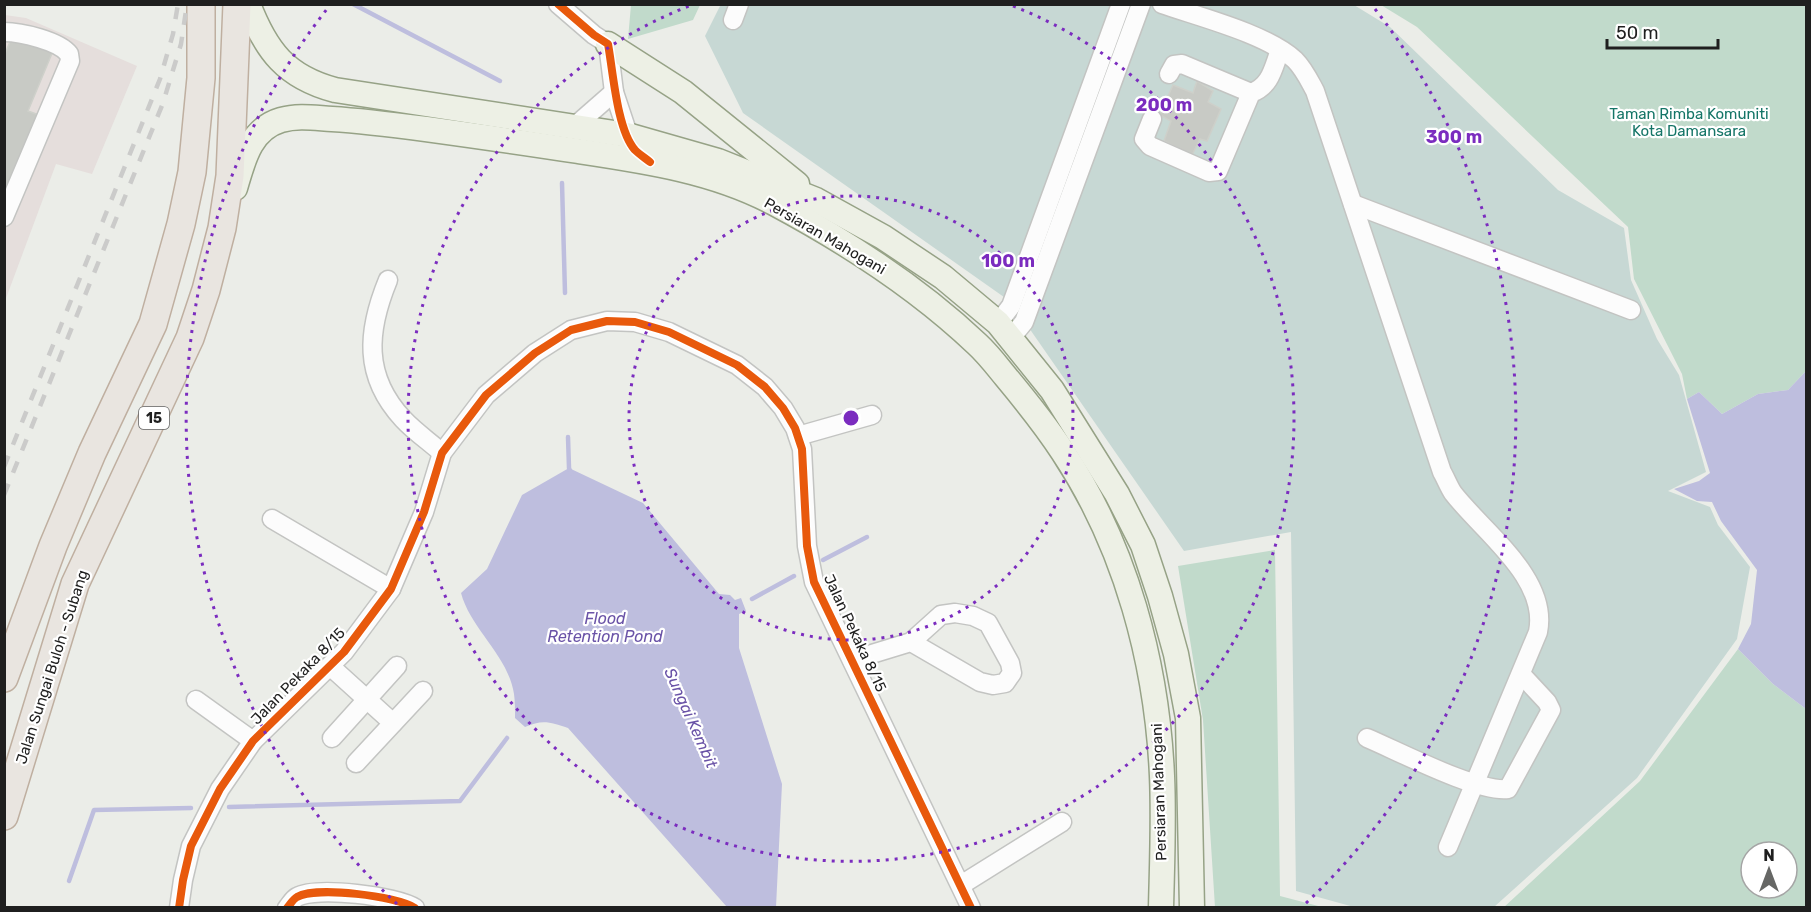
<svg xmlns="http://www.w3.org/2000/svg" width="1811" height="912" viewBox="0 0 1811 912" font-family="Rubik,sans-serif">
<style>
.industrial{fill:#e5dedc}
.forest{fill:#c1dacb;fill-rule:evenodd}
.cemetery{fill:#c7d8d4}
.water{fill:#bebede}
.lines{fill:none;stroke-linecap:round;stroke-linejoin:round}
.stream{stroke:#bebede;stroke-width:4.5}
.building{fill:#c8cac5;stroke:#ced0ca;stroke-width:1.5}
.minor-casing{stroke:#c3c4c2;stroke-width:21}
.major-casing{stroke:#96a286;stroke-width:27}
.highway-casing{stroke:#bfafa0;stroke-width:30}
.minor{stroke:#fcfcfc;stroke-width:18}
.major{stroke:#edf0e5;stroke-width:24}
.highway{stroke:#e9e5e0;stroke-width:27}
.rail{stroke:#cbcbca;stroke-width:4.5;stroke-dasharray:12 12;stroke-linecap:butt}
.cycleway-casing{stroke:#fff;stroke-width:11}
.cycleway{stroke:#e8590c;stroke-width:8}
.ring{fill:none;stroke:#7b2cbf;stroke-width:3;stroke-dasharray:3 6}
.labels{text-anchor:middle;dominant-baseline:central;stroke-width:4.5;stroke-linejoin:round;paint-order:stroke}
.shield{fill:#fff;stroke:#626262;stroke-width:1.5}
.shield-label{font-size:14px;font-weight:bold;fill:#1f1f1f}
.park-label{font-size:15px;fill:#157567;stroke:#fff}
.street-label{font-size:15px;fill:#1f1f1f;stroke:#fff}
.water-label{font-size:16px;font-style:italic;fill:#6a53a7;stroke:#fff}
.centre{fill:#7b2cbf;stroke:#fff;stroke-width:3}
.ring-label{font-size:18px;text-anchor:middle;font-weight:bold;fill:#7b2cbf;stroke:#fff;stroke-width:4.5;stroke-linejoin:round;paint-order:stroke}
</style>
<rect width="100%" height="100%" fill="#ebede8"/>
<polygon class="industrial" points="5,15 26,18 137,66 92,174 56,164 5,301"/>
<g class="forest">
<polygon points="631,5 631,4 700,5 693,20 628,39"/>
<polygon points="1381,5 1806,5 1806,371 1788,390 1758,394 1722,414 1699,392 1687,399 1682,374 1634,279 1628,227 1417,27"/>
<polygon points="1275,550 1280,896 1322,907 1215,907 1203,720 1178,566"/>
<path d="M1738,649L1773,684L1806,709V907L1503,908L1640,781ZM1751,852H1787V888H1751Z"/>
</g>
<polygon class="cemetery" points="721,4 1354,5 1390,27 1558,190 1624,228 1631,280 1657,339 1679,375 1706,472 1668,491 1710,507 1718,525 1750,567 1737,639 1637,778 1494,907 1354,907 1296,891 1291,532 1184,551 1011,302 743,113 705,36"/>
<g class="water">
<polygon points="1806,371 1806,709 1773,684 1738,649 1751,624 1757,570 1721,521 1712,502 1697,501 1674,489 1699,481 1710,473 1687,399 1699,392 1722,414 1758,394 1788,390"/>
<path d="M569,468L643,503L719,594L730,595L735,600L741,598L746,611L739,614V648L782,784L776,907H727L568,728C551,722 542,719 525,727L515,718C515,710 515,701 514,694C508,655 471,630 461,593L487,569L522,495Z"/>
</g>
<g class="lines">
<g class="stream">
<polyline points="353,4 500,81"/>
<polyline points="562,183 565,293"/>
<polyline points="568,437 569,468 571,473"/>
<polyline points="823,560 867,537"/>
<polyline points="752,599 794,576"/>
<polyline points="229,807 460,801 507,738"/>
<polyline points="69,881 94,810 191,808"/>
</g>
</g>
<g class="building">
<polygon points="13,35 53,51 28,111 39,115 4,202 4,56"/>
<polygon points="1197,81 1213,91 1208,102 1221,109 1207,141 1200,139 1192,155 1164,141 1171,121 1160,115 1173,85 1193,93"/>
</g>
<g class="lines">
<g class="minor-casing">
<g id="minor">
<polyline points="558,4 594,35 608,44 614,92 631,143"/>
<path d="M1162,4C1199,17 1267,34 1295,60C1304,69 1309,80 1315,91L1442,472C1446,479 1449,487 1453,493C1483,532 1549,578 1538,632L1448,847"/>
<polyline points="733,20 739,4"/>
<path d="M4,32C21,32 59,41 69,54L70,61L4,217"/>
<polyline points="1169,74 1174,65 1182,64 1251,93"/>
<path d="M1152,119L1144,139L1150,146L1209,172L1218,171L1251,93C1271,86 1273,68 1280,50"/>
<polyline points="574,127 614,92"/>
<polyline points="1353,204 1631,310"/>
<path d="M388,280C367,331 363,376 403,419C415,432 430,442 442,453"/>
<polyline points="998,323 1011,306 1121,4"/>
<polyline points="1011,338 1024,322 1141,4"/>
<polyline points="798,436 872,415"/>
<polyline points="272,519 391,589"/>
<polyline points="852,660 911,642 941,615 955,613 973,616 988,623 1010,663 1012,673 1005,683 993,685 980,682 911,642"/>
<polyline points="330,666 393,723"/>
<polyline points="196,700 253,741"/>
<polyline points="332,738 397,666"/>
<path d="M1367,738C1398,751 1478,793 1508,789L1551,710L1547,702L1521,674"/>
<polyline points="356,763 423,691"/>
<polyline points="961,885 1062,822"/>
<polyline points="179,908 183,880 191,846 220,789 253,741 344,652 391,589 424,512 442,453 486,395 535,353 571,330 607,321 635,322 669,332 737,365 765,387 783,408 795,428 802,449 807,546 814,582 971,908"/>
<path d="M287,908C290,905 293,899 297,897C316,886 397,896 415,908"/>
</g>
</g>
<g class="major-casing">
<g id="major">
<path d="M248,4C266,51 286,77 335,90L627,135L718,161L816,200L883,237L943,277L998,323L1052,390L1117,494L1143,545L1160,596L1176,654L1188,718L1192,908"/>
<polyline points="608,44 683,92 797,184"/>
<path d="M235,188C243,161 250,129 281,120C298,115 315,118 332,119C364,121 395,125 426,129C477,136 527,143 578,151C645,161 714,171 774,203C847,242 917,287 977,344C988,354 997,366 1006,377C1026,401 1046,426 1063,452C1126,547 1157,663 1162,776C1164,820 1162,864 1161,908"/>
</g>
</g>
<g class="highway-casing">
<g id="highway">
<polyline points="4,678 53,546 92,453 153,324 181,224 192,172 201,78 201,4"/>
<polyline points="4,816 75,584 190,338 206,290 222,228 230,176 237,4"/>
</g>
</g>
<use href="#minor" class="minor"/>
<use href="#major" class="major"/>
<use href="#highway" class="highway"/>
<g class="rail">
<polyline points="4,467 160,79 173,34 178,4"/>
<polyline points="4,495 163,103 181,44 187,4"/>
</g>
<g class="cycleway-casing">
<g id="cycleway">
<path d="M558,4L594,35L608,44C613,71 617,130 635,150C639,154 645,158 650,162"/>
<polyline points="179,908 183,880 191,846 220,789 253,741 344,652 391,589 424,512 442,453 486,395 535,353 571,330 607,321 635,322 669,332 737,365 765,387 783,408 795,428 802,449 807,546 814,582 971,908"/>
<path d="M287,908C290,905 293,899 297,897C316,886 397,896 415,908"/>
</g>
</g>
<use href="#cycleway" class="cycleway"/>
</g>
<g class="ring">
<circle cx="851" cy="418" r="222"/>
<path d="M1013 6A443 443 0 1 1 689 6"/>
<path d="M397 904A665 665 0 0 1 327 9M1375 9A665 665 0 0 1 1305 904"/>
</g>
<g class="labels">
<rect class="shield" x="139" y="407" width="30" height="22" rx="4.5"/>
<g class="shield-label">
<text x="154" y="418">15</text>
</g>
<g class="park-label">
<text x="1689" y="114">Taman Rimba Komuniti<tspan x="1689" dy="17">Kota Damansara</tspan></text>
</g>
<g class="street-label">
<text transform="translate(825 236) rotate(30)">Persiaran Mahogani</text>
<text transform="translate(855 633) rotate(65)">Jalan Pekaka 8/15</text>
<text transform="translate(52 667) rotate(-72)">Jalan Sungai Buloh - Subang</text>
<text transform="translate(298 676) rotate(-46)">Jalan Pekaka 8/15</text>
<text transform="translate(1159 792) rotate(-92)">Persiaran Mahogani</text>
</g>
<g class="water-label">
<text x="605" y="618">Flood<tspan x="605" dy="18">Retention Pond</tspan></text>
<text transform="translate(691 718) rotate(66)">Sungai Kembit</text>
</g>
</g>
<circle cx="851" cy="418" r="9" class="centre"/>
<g class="ring-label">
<text x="1164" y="111">200 m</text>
<text x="1454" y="143">300 m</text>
<text x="1008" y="267">100 m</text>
</g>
<rect width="1811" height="912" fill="none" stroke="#1f1f1f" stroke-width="12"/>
<g transform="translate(1769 870)"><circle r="28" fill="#ffffff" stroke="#a5a5a5" stroke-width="1.5"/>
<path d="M0-4.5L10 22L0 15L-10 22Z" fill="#666765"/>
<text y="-9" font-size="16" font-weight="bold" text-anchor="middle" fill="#1f1f1f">N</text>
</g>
<path d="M1607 39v9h111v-9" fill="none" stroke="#1f1f1f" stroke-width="3"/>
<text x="1616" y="39" font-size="18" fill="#1f1f1f" stroke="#ffffff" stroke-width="4.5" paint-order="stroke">50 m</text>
</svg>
